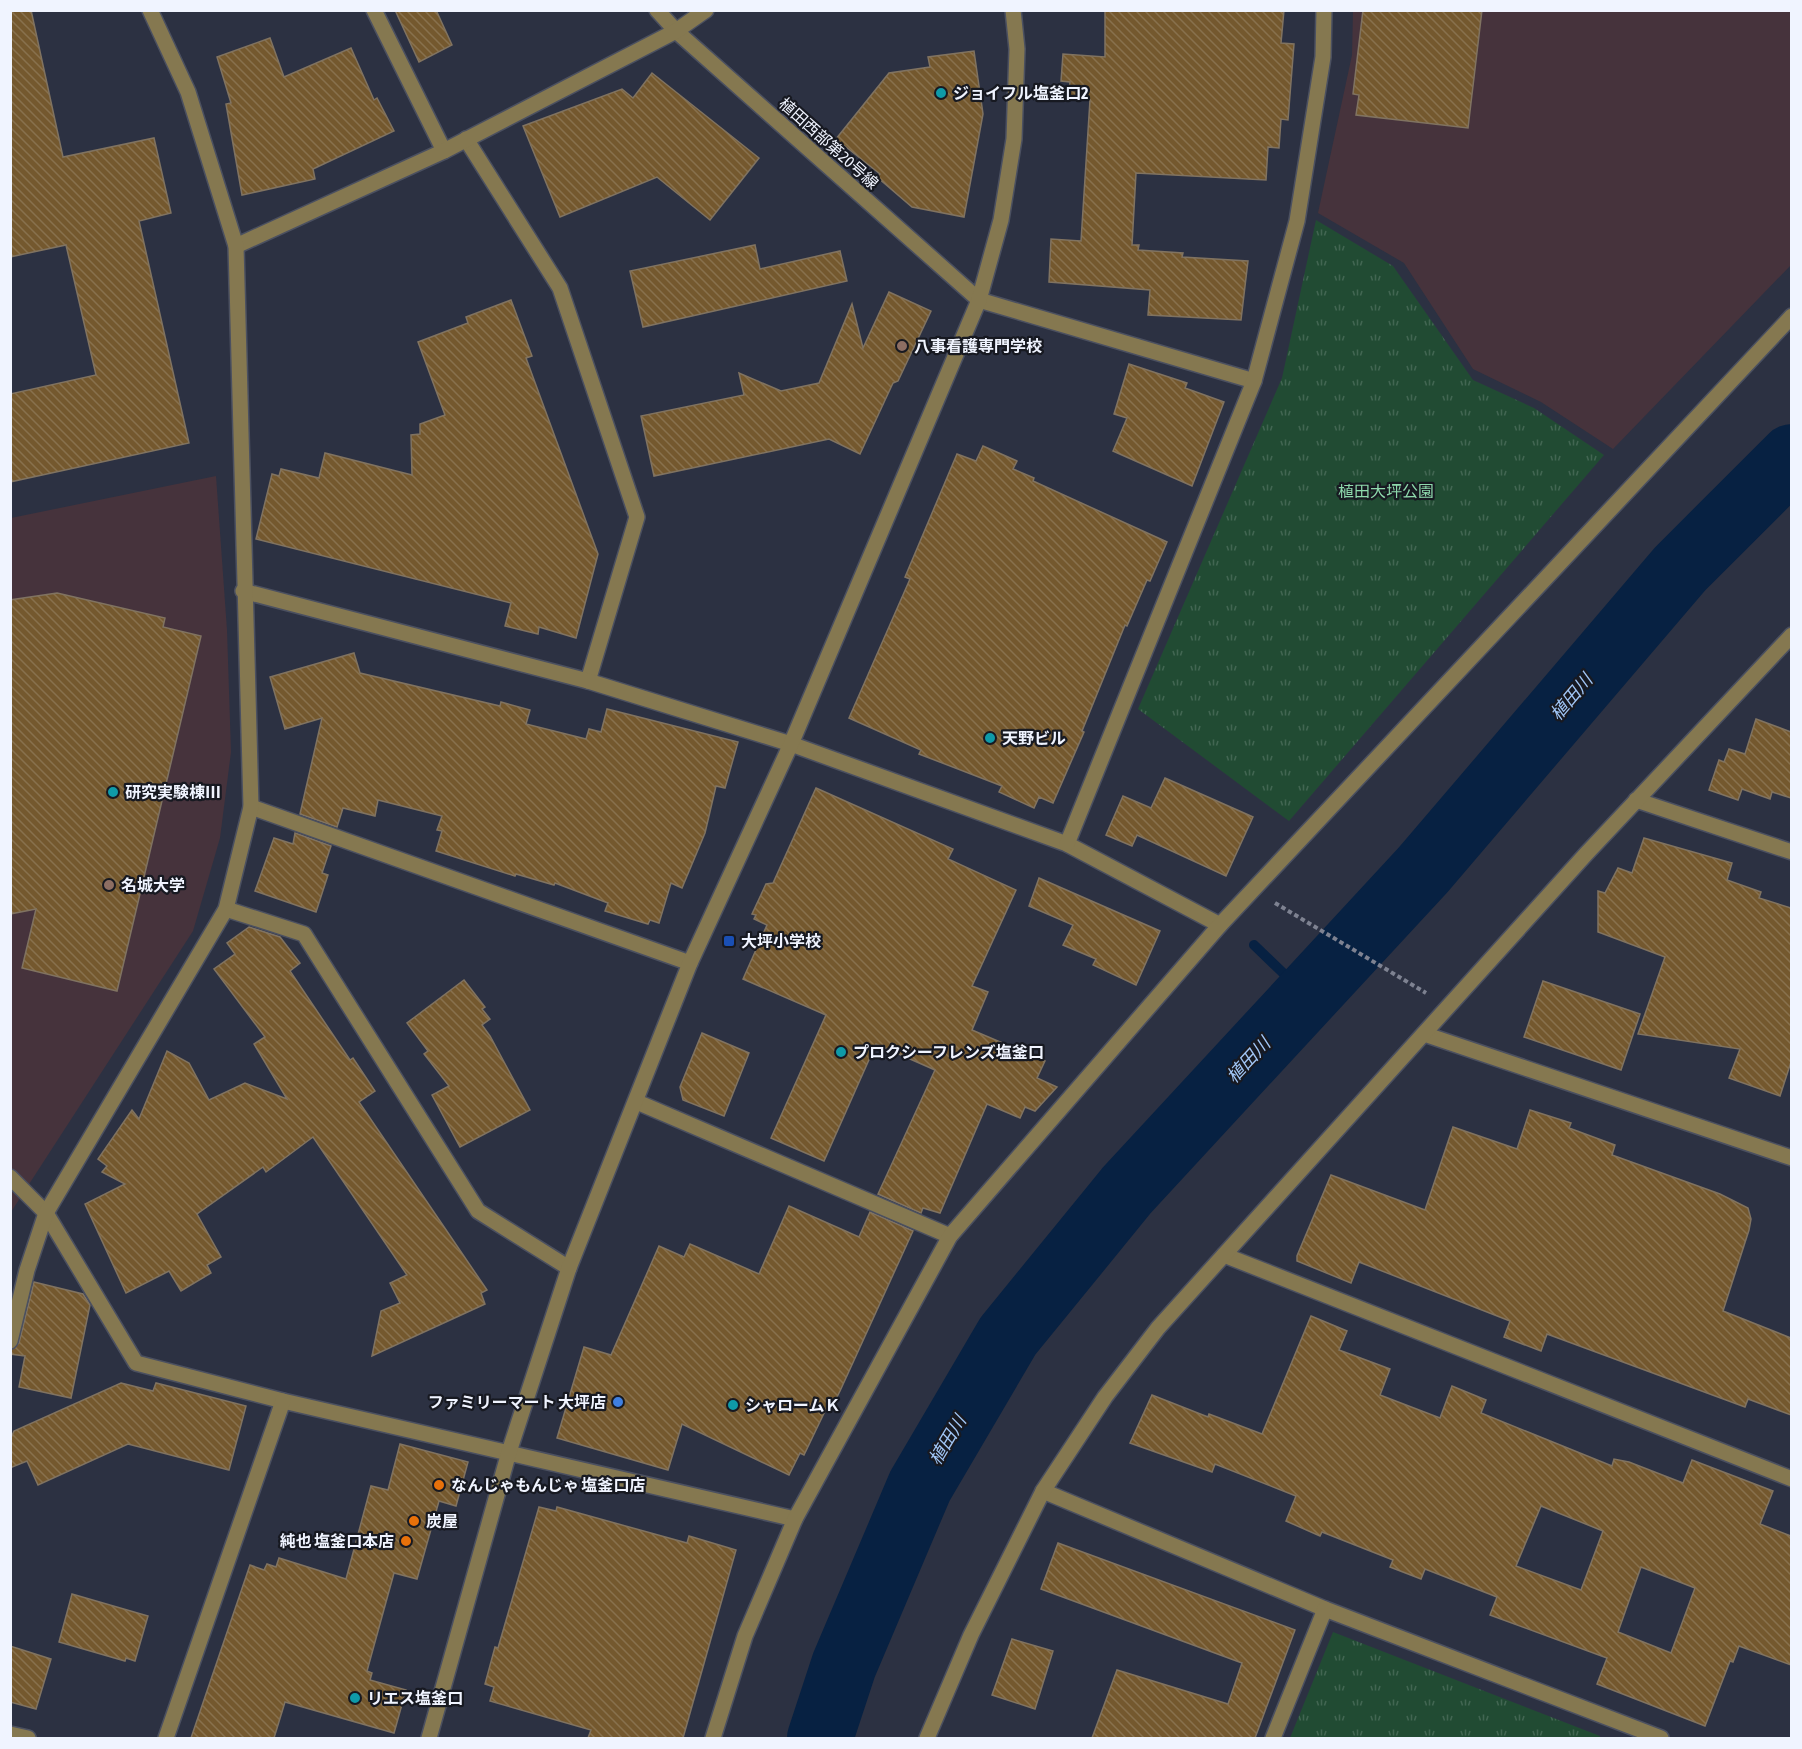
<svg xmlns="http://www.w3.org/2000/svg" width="1802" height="1749" viewBox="0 0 1802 1749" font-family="'Asap Condensed','Noto Sans JP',sans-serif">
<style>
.education{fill:#46333c}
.grass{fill:url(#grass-tufts)}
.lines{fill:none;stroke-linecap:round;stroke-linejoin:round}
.stream{stroke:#072142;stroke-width:10}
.river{stroke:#072142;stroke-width:66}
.building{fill:url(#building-back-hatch);stroke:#807361;stroke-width:1.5;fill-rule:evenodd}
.minor-casing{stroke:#4b5060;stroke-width:18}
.path{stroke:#7e8291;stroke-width:4;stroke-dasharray:4.5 3;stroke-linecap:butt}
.minor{stroke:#857850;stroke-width:15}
.culture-dot{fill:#0f9aa8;stroke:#171921;stroke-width:2}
.education-dot{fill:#8d6e63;stroke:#171921;stroke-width:2}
.transit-dot{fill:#1a4fb4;stroke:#171921;stroke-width:2}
.shop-dot{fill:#3f7fe0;stroke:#171921;stroke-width:2}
.food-dot{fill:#e8710a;stroke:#171921;stroke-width:2}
.labels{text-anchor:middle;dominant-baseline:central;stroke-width:4.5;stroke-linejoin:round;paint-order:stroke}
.poi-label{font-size:16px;font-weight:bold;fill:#f0f4ff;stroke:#171921;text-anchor:start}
.street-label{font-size:16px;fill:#f0f4ff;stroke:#171921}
.park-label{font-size:16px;fill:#8ed9ac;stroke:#171921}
.water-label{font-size:18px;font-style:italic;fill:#a1c6f6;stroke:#171921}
</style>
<defs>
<pattern id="grass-tufts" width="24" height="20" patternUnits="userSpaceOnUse" patternTransform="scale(1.5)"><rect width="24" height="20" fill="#214b33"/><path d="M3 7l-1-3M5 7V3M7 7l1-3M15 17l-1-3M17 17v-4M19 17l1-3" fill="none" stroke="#426652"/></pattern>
<pattern id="building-back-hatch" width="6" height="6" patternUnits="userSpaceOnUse" patternTransform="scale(1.5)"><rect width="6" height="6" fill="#74582e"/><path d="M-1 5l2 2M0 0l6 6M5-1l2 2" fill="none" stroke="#88714d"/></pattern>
</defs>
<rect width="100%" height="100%" fill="#2c3142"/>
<g class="education">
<polygon points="1353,11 1791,11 1791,265 1613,449 1541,402 1473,369 1404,263 1318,213 1352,55"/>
<polygon points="216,476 227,630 231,752 220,838 193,931 11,1212 11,518"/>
</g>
<g class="grass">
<polygon points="1316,220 1393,266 1473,380 1534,408 1604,455 1289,821 1138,709 1282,378"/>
<polygon points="1333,1632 1600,1736 1599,1738 1290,1738"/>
</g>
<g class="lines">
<polyline class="stream" points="1254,945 1307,996"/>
<polyline class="river" points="820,1738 844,1665 920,1486 1008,1336 1127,1190 1423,870 1680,569 1792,457"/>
</g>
<g class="building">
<polygon points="10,10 31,10 63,157 154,138 171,213 139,221 189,443 10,482 10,394 96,375 66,245 10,257"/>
<polygon points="395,10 436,10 452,45 419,62"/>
<polygon points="1105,10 1284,10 1281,43 1294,44 1288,120 1281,119 1279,148 1268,147 1266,180 1136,173 1132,245 1139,245 1138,250 1183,253 1182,257 1248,261 1241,320 1148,315 1150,290 1049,282 1051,239 1081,241 1090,100 1068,98 1070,82 1061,81 1063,54 1105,57"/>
<polygon points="1363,10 1482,10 1468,128 1356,115 1359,95 1353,94"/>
<polygon points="270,38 284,77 351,48 374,100 377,98 394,131 313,169 315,179 242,195 226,104 231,103 217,57"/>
<polygon points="974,51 983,114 964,217 912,207 877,177 880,174 836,139 889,73 930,67 928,57"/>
<polygon points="652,73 759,158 710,220 657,177 560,217 523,126 622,89 633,98"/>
<polygon points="755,245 760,269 840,251 847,281 643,327 630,271"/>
<polygon points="889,292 931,311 898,381 893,383 860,454 829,439 654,476 641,416 744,395 739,373 781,391 819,383 852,304 863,348"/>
<polygon points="511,300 532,356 526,358 598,554 576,638 539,627 538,634 505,626 511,603 256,539 272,474 279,476 281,469 319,478 325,453 412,475 411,435 420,434 420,424 445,415 418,342 468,323 466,317"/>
<polygon points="1129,364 1187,383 1185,388 1224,402 1192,486 1113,451 1127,418 1114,414"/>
<polygon points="983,446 1017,461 1013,469 1034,478 1033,481 1167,542 1150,581 1147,580 1127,626 1125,625 1082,731 1084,732 1053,803 1039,797 1034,808 999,792 1002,786 919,754 921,750 849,718 910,579 905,577 957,454 976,461"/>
<polygon points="57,593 165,618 163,627 201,636 117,991 22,968 36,909 10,914 10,600"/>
<polygon points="354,653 360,673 500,706 501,702 530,710 526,724 586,739 589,729 601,732 607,709 738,742 725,788 716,786 705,833 682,888 671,883 659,923 650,920 648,924 605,911 608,903 555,883 554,885 516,874 515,876 436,851 442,831 437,830 442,816 378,800 375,816 343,808 337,827 300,814 322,718 285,729 270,677"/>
<polygon points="1756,719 1791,732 1791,798 1772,792 1770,799 1742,789 1738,800 1709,790 1719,760 1724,762 1729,749 1745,754"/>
<polygon points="1165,778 1253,817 1226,876 1137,835 1132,846 1106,835 1123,796 1151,808"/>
<polygon points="816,788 953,849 948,859 1016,890 972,986 988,992 972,1030 1045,1061 1037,1078 1057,1087 1035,1111 1025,1107 1020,1118 987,1104 940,1213 923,1208 921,1213 878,1194 935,1070 876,1044 824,1161 771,1138 826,1015 743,979 767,925 754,919 756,915 752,914 766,884 773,883"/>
<polygon points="295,833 331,846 322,873 328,875 316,912 255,891 274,838 293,844"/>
<polygon points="1644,838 1732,863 1727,880 1761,892 1759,898 1791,908 1791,1062 1780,1096 1729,1078 1740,1049 1638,1034 1665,957 1598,932 1598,891 1605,893 1618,868 1632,873"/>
<polygon points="1039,878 1160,931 1136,985 1093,965 1096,959 1063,945 1073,925 1029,906"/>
<polygon points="249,927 280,937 300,963 290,971 350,1060 353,1058 375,1091 359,1102 487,1290 481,1293 485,1304 372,1356 381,1311 400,1303 390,1283 407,1275 313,1137 266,1172 263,1167 197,1214 221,1257 207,1265 211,1273 181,1291 169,1271 126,1293 85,1204 125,1184 102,1172 107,1166 98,1159 132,1110 139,1119 167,1051 189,1063 209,1100 245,1083 287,1099 254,1044 265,1037 214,969 235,954 227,943"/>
<polygon points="464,980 485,1007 482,1009 490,1019 482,1025 490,1036 530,1110 460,1147 432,1095 449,1086 424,1054 428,1051 407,1023"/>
<polygon points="1543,981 1640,1014 1621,1070 1524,1037"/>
<polygon points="702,1033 749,1053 724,1116 683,1100 680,1087"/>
<polygon points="1530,1110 1571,1123 1569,1128 1615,1145 1612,1155 1720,1194 1748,1208 1751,1219 1749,1230 1723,1311 1791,1338 1791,1415 1748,1399 1745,1407 1547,1334 1541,1351 1504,1337 1510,1321 1359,1262 1351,1283 1297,1261 1297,1256 1331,1175 1425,1210 1453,1127 1517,1149"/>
<polygon points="789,1206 859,1237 870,1212 913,1231 840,1391 831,1409 827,1407 804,1455 800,1453 789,1475 682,1424 668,1470 557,1438 584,1347 611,1355 659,1246 684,1257 690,1244 759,1274"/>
<polygon points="34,1282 83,1294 90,1305 71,1398 19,1387 25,1356 10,1354 10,1350 19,1343"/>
<path d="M1311,1316L1347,1331L1339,1350L1390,1369L1380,1395L1440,1418L1452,1386L1486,1400L1481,1413L1612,1466L1614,1459L1629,1462L1683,1483L1692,1460L1773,1491L1760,1524L1791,1536V1665L1739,1646L1733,1662L1730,1661L1705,1726L1597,1684L1607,1658L1490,1615L1497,1597L1425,1569L1421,1579L1390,1567L1393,1560L1322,1532L1320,1536L1286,1521L1296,1496L1215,1464L1212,1472L1130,1443L1152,1395L1208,1417L1209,1414L1262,1434ZM1541,1506L1603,1531L1581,1590L1516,1566ZM1641,1567L1695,1588L1671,1653L1618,1632Z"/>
<polygon points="121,1383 153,1391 156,1383 246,1406 229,1470 128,1444 38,1485 27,1461 10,1468 10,1440 14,1431"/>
<polygon points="400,1444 468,1462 456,1506 439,1501 417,1579 394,1573 367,1671 372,1673 370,1680 406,1690 394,1733 285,1702 274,1738 191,1738 250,1565 264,1570 267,1564 276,1567 279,1558 346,1579 371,1486 388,1490"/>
<polygon points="539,1507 556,1511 557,1507 687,1543 689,1536 736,1550 683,1738 588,1738 591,1730 490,1701 494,1687 485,1684 495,1647 498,1648"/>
<polygon points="1058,1543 1295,1630 1255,1738 1092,1738 1117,1670 1228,1704 1242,1663 1041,1589"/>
<polygon points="72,1594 148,1616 135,1661 126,1658 125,1661 59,1642"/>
<polygon points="1012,1639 1053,1651 1035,1709 992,1695"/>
<polygon points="10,1646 51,1659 36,1709 10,1702"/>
</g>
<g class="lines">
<g class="minor-casing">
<g id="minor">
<polyline points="374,10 444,151"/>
<polyline points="657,10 676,31 979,300 1254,381"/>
<polyline points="466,139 560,288 637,517 588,681"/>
<polyline points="236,246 444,151 676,31 706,10"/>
<polyline points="243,591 588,681 791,744 1067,844 1220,925"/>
<polyline points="1636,800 1792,852"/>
<polyline points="251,807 690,963"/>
<polyline points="1067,844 1254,381 1297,221 1323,57 1324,10"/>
<polyline points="226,909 304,934 478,1211 569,1268"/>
<polyline points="1424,1034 1792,1158"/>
<polyline points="637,1102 950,1236"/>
<polyline points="10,1177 46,1213 136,1363 283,1401 795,1519"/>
<polyline points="1224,1255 1792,1479"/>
<polyline points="10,1341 27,1270 46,1213 226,909 251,807 236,246 188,92 150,10"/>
<polyline points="1043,1491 1325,1609 1661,1738"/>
<polyline points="10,1734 28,1738"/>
<polyline points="166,1738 283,1401"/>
<polyline points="429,1738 509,1452 569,1268 690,963 791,744 979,300 1001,220 1014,139 1017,49 1013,10"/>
<polyline points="713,1738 745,1636 795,1519 950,1236 1220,925 1792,316"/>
<polyline points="927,1738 971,1635 1043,1491 1105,1397 1158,1328 1586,854 1792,635"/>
<polyline points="1273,1738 1325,1609"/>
</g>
</g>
<polyline class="path" points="1275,903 1426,993"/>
<use href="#minor" class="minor"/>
</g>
<g class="culture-dot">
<circle cx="941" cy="93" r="6"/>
<circle cx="990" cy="738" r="6"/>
<circle cx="113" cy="792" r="6"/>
<circle cx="841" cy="1052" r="6"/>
<circle cx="733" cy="1405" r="6"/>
<circle cx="355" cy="1698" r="6"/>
</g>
<g class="education-dot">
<circle cx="902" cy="346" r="6"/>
<circle cx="109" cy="885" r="6"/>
</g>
<rect class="transit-dot" x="723" y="935" width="12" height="12" rx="3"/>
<circle class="shop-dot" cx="618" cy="1402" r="6"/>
<g class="food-dot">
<circle cx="439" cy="1485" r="6"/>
<circle cx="414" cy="1521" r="6"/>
<circle cx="406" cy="1541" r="6"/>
</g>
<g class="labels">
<g class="poi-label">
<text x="953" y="93">ジョイフル塩釜口2</text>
<text x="914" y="346">八事看護専門学校</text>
<text x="1002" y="738">天野ビル</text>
<text x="125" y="792">研究実験棟Ⅲ</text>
<text x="121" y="885">名城大学</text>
<text x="741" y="941">大坪小学校</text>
<text x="853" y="1052">プロクシーフレンズ塩釜口</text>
<text x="606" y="1402" text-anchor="end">ファミリーマート 大坪店</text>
<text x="745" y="1405">シャロームＫ</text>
<text x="451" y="1485">なんじゃもんじゃ 塩釜口店</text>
<text x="426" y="1521">炭屋</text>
<text x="394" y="1541" text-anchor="end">純也 塩釜口本店</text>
<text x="367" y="1698">リエス塩釜口</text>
</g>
<g class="street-label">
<text transform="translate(829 143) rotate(42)">植田西部第20号線</text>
</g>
<g class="park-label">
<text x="1386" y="491">植田大坪公園</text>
</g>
<g class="water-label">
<text transform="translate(1571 697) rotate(-50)">植田川</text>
<text transform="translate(1248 1060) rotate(-47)">植田川</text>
<text transform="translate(947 1440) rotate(-59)">植田川</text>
</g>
</g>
<rect width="1802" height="1749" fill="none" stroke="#f0f4ff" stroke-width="24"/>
</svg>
